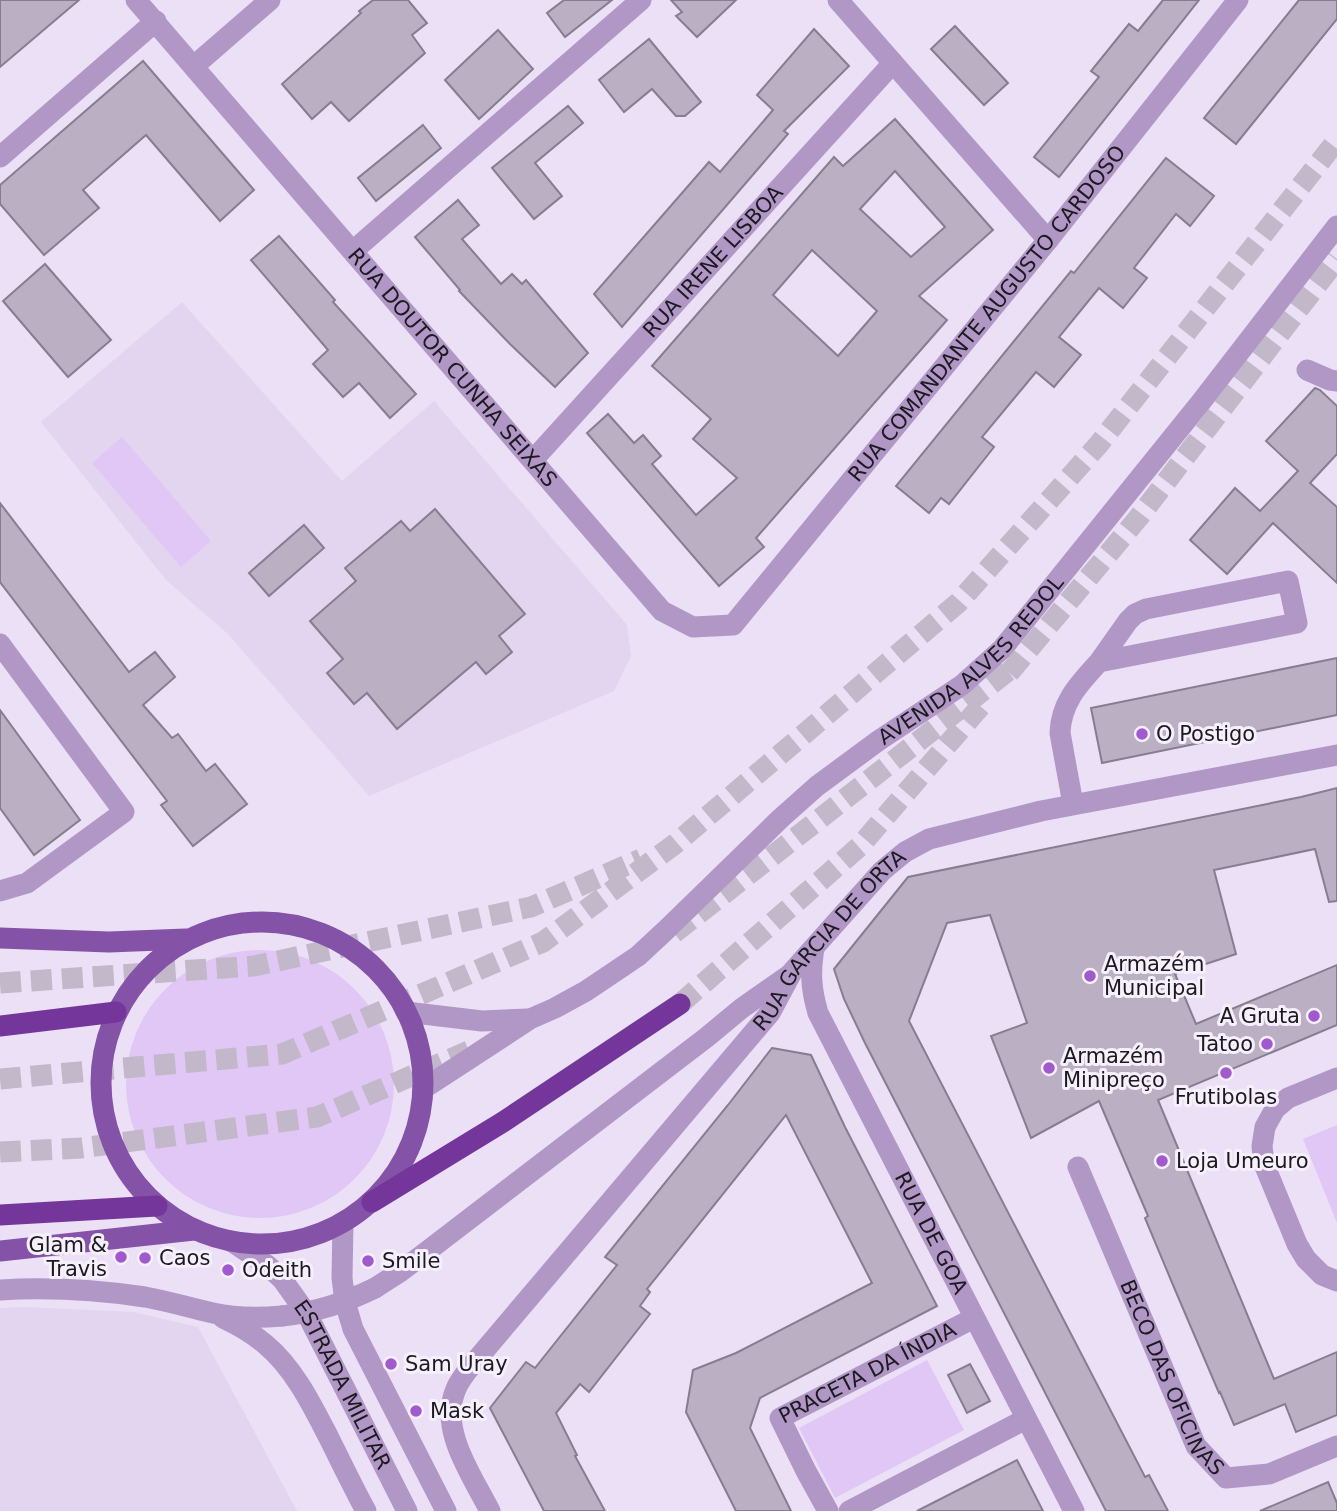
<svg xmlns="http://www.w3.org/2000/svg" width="1337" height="1511" viewBox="0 0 1337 1511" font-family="'DejaVu Sans',sans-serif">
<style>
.built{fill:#e3d4f0}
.green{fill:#e1c7f6}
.building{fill:#baafc3;stroke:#887d90;stroke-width:2;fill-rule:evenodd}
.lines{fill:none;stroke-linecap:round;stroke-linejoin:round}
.highway-tunnel{stroke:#c2b8ca;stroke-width:21;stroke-dasharray:21 10;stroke-linecap:butt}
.minor{stroke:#b197c6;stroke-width:21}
.major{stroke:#8452a7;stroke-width:21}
.highway{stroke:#74369a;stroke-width:21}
.minor-bridge{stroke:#b197c6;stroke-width:21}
.poi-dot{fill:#a05ace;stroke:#f6effc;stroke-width:2.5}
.labels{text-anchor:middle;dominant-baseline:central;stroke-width:6;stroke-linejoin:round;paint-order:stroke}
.street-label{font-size:21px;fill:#1d1920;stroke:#f6effc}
.poi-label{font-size:21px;fill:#1d1920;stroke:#f6effc;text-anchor:start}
</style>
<rect width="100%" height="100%" fill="#ebe0f5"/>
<g class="built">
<polygon points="182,302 342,481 434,401 627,625 631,656 614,691 369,796 228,634 166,580 41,422"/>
<polygon points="25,1307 133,1312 198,1327 297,1511 0,1511 0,1308"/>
</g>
<g class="green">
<polygon points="122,437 211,541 181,567 92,463"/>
<circle cx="260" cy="1084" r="134"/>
<polygon points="1337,1125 1337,1223 1303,1139"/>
<polygon points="927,1360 964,1430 835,1498 799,1428"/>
</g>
<g class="building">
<polygon points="0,0 79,0 0,67"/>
<polygon points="373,0 408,0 427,23 412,35 425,53 349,121 331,102 312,119 282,84 361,13 359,11"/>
<polygon points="564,0 612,0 565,37 547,13"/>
<polygon points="671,0 736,0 697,37 676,16 682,12"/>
<polygon points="1163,0 1199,0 1059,177 1034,157 1099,77 1091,71 1129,24 1138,31"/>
<polygon points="1299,0 1337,0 1337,19 1236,144 1204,118"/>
<polygon points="955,26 1008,83 984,105 931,49"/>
<polygon points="814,29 849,66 784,131 788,134 622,327 594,294 709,162 720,172 773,110 757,95"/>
<polygon points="498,30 533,69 479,119 445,80"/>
<polygon points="649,39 701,102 685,116 676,116 652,89 624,112 599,80"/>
<polygon points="143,61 254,190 220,221 146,135 83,190 99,208 44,255 0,204 0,185"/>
<polygon points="568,106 583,123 535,163 562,196 534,219 492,168"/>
<path d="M895,119L993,230L919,296L947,320L756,538L764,547L719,586L587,433L608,414L634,443L643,435L661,456L652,464L696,515L737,478L693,439L711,419L652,366L834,157L843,166ZM895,171L945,227L911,257L860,209ZM812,250L877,311L838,356L773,295Z"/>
<polygon points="423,125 441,148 376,201 358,178"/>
<polygon points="1166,158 1214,196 1190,226 1176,214 1134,268 1147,278 1123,308 1099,288 1059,337 1081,355 1054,387 1036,372 982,437 994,447 949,504 941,498 929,513 896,486 1071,271 1074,273"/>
<polygon points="458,200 479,225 462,239 501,284 512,274 522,284 526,280 588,353 555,387 510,344 459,291 460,290 415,237"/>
<polygon points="279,236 335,300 333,302 416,394 390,418 359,383 343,397 313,364 328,350 251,260"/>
<polygon points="45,264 111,340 68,377 3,301"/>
<polygon points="1315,388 1320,390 1337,406 1337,454 1310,483 1337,507 1337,583 1273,523 1227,574 1190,540 1235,488 1260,511 1298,471 1266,441"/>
<polygon points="0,503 129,672 155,652 175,677 143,705 172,738 178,734 206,771 215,764 247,804 193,846 161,805 167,801 0,582"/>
<polygon points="435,509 525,614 499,636 512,652 486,674 476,662 397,729 367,693 354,704 327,673 343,659 310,621 356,581 345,568 401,521 410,531"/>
<polygon points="304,525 324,548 269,596 249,573"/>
<polygon points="1337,658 1337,715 1102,763 1091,708"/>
<polygon points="0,710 80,820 34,855 0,808"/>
<polygon points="1337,788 1337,901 1329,902 1315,849 1214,870 1236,954 1175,974 1196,1024 1337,965 1337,1025 1158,1100 1274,1379 1337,1352 1337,1415 1296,1432 1285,1404 1234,1425 1220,1392 1219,1393 1173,1285 1145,1218 1148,1216 1099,1101 1031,1138 991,1036 1027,1023 990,915 947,923 909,1021 1145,1477 1149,1475 1168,1511 1106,1511 865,1043 844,999 834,969 908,877 1301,797"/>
<polygon points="772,1048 811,1055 845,1127 937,1306 760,1398 750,1428 791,1511 736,1511 686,1412 693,1370 736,1353 872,1283 786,1115 647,1289 650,1292 640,1306 650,1314 589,1392 580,1384 556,1413 577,1455 575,1456 605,1511 544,1511 490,1408 526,1362 535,1368 617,1265 605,1257 728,1105"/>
<polygon points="970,1364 990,1401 967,1413 948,1375"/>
<polygon points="1017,1460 1043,1511 917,1511 972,1483"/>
<polygon points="1328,1482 1337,1503 1337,1511 1260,1511"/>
</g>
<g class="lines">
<g class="highway-tunnel">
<polyline points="1009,673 1139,517 1337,259"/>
<polyline points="674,933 1017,664"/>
<polyline points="0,983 254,966 531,907 641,859"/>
<polyline points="680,1004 860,846 986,700"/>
<polyline points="0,1079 282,1054 543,942 675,844 958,603 1099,444 1337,140"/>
<polyline points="0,1152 81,1148 317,1117 469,1051"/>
</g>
<g class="minor">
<path id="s1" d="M136,0L662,611L693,627L733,625L1048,240L1238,0"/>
<polyline points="838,0 1048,240"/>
<polyline points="194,66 270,0"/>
<polyline points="0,157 156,21"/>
<polyline points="353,251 641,0"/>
<polyline points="1307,370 1330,380 1337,381"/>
<path id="s2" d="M533,460L893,63"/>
<polyline points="0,644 124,812 27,883 0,891"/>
<path d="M1073,804L1060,733C1061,702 1079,684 1099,662L1297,623L1288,581L1146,609L1135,614L1128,621L1099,662"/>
<path id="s3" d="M814,948C810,973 811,989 818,1013L1074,1511"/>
<polyline points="406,1012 482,1021 528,1019"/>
<polyline points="1337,1078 1288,1098 1275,1109 1265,1127 1262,1146 1264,1164 1297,1244 1306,1259 1322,1275 1337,1281"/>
<path id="s4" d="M423,1089L530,1019L555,1008L586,991L638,956L666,930L781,818L817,786L878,741L962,685L1002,649L1201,402L1337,226"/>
<path id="s5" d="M1078,1167L1196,1446L1226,1478L1269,1474L1337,1446"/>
<polyline points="343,1223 342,1278 345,1302 353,1329 446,1511"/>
<path id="s6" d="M231,1241L267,1265L282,1279L307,1314L407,1511"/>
<polyline points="375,1288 400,1272 707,1037 742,1008 789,975"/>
<path d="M0,1290C49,1287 97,1290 145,1297C168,1301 190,1308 213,1313C235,1318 260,1318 282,1316"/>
<path d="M223,1318C238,1325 252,1333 265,1344C294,1368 312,1405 329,1438C341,1462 353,1487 366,1511"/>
<path id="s7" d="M490,1511C473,1477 438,1429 456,1389C458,1383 463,1377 467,1371L770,1013L792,972L882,871L905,852L929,839L1041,811L1337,755"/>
<path id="s8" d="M828,1511L806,1471L780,1418L974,1318"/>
<polyline points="849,1511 1026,1419"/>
</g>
<g class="major">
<circle cx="262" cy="1083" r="161"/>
<polyline points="0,938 109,942 186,939"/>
<polyline points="0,1251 194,1230"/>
</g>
<g class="highway">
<polyline points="0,1026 116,1012"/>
<polyline points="372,1202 503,1122 680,1004"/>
<polyline points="0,1215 157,1206"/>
</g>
<path class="minor-bridge" d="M282,1316C317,1312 344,1303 375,1288"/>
</g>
<g class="poi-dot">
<circle cx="1142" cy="734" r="7"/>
<circle cx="1090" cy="976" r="7"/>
<circle cx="1314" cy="1016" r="7"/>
<circle cx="1267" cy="1044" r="7"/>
<circle cx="1049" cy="1068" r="7"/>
<circle cx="1226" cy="1073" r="7"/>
<circle cx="1162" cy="1161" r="7"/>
<circle cx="121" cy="1257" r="7"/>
<circle cx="145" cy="1258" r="7"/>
<circle cx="368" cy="1261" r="7"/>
<circle cx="228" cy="1270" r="7"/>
<circle cx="391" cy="1364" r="7"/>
<circle cx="416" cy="1411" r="7"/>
</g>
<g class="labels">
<g class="street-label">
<text stroke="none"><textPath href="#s2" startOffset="268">RUA IRENE LISBOA</textPath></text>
<text stroke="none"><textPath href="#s1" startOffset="1283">RUA COMANDANTE AUGUSTO CARDOSO</textPath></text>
<text stroke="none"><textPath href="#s1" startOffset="485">RUA DOUTOR CUNHA SEIXAS</textPath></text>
<text stroke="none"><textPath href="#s4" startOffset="700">AVENIDA ALVES REDOL</textPath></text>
<text stroke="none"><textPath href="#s7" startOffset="716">RUA GARCIA DE ORTA</textPath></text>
<text stroke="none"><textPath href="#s3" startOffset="313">RUA DE GOA</textPath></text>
<text stroke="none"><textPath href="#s8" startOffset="203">PRACETA DA ÍNDIA</textPath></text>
<text stroke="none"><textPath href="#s5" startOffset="231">BECO DAS OFICINAS</textPath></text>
<text stroke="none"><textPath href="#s6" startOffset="186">ESTRADA MILITAR</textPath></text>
</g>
<g class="poi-label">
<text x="1156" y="734">O Postigo</text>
<text x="1104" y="964">Armazém<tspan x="1104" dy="24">Municipal</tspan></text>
<text x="1300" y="1016" text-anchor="end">A Gruta</text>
<text x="1253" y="1044" text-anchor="end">Tatoo</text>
<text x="1063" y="1056">Armazém<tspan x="1063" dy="24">Minipreço</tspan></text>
<text x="1226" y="1097" text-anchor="middle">Frutibolas</text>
<text x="1176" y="1161">Loja Umeuro</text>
<text x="107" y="1245" text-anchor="end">Glam &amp;<tspan x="107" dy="24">Travis</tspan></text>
<text x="159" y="1258">Caos</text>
<text x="382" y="1261">Smile</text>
<text x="242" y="1270">Odeith</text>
<text x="405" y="1364">Sam Uray</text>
<text x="430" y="1411">Mask</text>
</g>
</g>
</svg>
